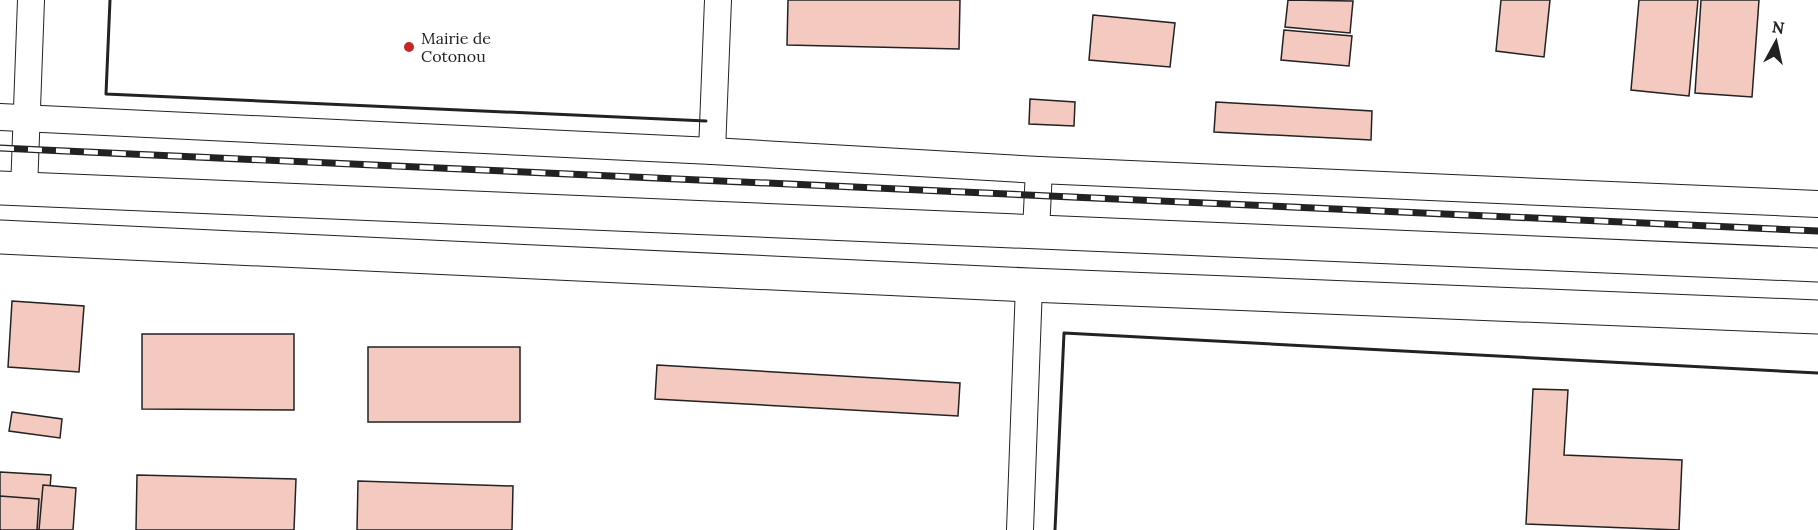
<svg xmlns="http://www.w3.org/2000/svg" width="1818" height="530" viewBox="0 0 1818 530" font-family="Lora,serif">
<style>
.building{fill:#f3c9c0;stroke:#222;stroke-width:1.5}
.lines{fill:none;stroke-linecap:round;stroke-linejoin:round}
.minor-casing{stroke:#222;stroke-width:28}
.trunk-casing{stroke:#222;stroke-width:35}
.minor{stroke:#fff;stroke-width:26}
.trunk{stroke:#fff;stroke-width:33}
.rail-casing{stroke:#222;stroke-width:7}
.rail{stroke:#fff;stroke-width:4.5;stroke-dasharray:14;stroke-linecap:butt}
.wall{stroke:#222;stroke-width:3}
.poi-dot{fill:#c62828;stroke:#fff;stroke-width:2}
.labels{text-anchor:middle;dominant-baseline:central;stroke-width:4.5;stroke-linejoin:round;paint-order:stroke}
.poi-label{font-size:16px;fill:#222;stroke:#fff;text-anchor:start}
</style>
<rect width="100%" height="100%" fill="#fff"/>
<g class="building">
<polygon points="788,0 960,0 959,49 787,45"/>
<polygon points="1288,0 1353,1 1350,33 1285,27"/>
<polygon points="1501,0 1550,0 1544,57 1496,51"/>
<polygon points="1639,0 1698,0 1689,96 1631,90"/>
<polygon points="1701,0 1759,0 1752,97 1695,93"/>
<polygon points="1093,15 1175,23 1170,67 1089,60"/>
<polygon points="1284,30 1352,36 1349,66 1281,60"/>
<polygon points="1030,99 1075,102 1074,126 1029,124"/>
<polygon points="1216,102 1372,111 1371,140 1214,132"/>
<polygon points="12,301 84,306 79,372 8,367"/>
<polygon points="142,334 294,334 294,410 142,409"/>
<rect x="368" y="347" width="152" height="75"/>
<polygon points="657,365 960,383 958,416 655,399"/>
<polygon points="1533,389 1568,390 1564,455 1682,460 1679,530 1526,524"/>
<polygon points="12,412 62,419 60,438 9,431"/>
<polygon points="0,472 51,475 47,530 0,530"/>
<polygon points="137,475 296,479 294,530 136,530"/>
<polygon points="358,481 513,486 512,530 357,530"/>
<polygon points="43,485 76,488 73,530 39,530"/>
<polygon points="0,496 39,499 37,530 0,530"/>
</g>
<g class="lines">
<g class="minor-casing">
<g id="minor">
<polyline points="0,117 712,151 1039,170 1818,204"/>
<polyline points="712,151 718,0"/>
<polyline points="24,190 31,0"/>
<polyline points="1036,231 1039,170"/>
<polyline points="1020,530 1029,285"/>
</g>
</g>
<g class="trunk-casing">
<g id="trunk">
<polyline points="0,188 1818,265"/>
<polyline points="0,237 1029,285 1818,317"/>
</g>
</g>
<use href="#minor" class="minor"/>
<use href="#trunk" class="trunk"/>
<g class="rail-casing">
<polyline id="rail" points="0,148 1818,231"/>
</g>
<use href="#rail" class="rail"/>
<g class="wall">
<polyline points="110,0 106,94 706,121"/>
<polyline points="1055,530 1064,333 1818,373"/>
</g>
</g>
<circle class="poi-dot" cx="409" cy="47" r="6"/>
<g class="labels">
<g class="poi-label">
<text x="421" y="38">Mairie de<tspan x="421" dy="18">Cotonou</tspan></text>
</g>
</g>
<g transform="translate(1776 42) rotate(8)" stroke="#ffffff" stroke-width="4.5" paint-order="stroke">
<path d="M0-4.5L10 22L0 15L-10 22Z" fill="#222222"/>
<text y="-9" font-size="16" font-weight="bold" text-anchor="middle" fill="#222222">N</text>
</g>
</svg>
